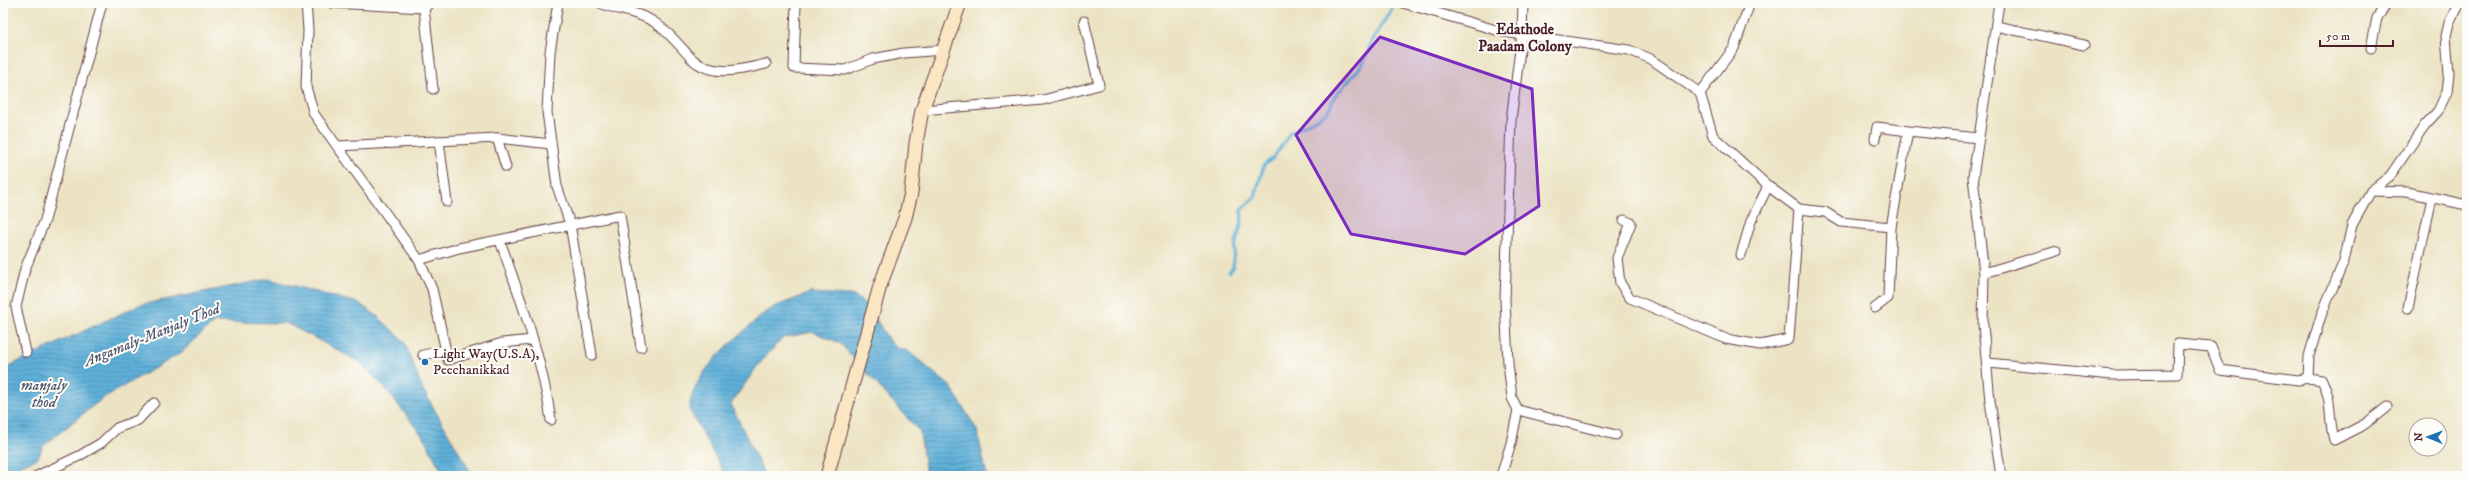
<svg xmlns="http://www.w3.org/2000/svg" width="2470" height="479" viewBox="0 0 2470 479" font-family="'IM FELL DW Pica',serif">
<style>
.water{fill:url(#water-rules);stroke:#546882}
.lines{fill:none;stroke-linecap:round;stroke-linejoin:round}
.stream{stroke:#5eb0d9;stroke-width:3}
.minor-casing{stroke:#623c42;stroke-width:11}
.secondary-casing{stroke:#623c42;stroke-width:15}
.minor{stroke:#fff;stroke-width:9}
.secondary{stroke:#fbe6c3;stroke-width:13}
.marked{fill:#7b2cbf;fill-opacity:0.2;stroke:#7b2cbf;stroke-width:3;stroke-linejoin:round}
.poi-dot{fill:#1f6fb2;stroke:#fdfcf7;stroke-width:1.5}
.labels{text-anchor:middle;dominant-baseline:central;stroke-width:4;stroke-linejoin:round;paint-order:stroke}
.poi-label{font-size:14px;fill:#4a1f2b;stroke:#fdfcf7;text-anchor:start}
.neighbourhood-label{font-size:15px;font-weight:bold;fill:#4a1f2b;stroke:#fdfcf7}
.water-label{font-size:15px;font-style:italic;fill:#525971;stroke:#fdfcf7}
</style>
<defs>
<pattern id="water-rules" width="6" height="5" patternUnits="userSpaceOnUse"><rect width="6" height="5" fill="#5eb0d9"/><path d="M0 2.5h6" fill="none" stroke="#508fb0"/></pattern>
</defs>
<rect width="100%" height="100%" fill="#fdfcf7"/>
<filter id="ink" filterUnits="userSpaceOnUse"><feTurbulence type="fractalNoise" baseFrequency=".025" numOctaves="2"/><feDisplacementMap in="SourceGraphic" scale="8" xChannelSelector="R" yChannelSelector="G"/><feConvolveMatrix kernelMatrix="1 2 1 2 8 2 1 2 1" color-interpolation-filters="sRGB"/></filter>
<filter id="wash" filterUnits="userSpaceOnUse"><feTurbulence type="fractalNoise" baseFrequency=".012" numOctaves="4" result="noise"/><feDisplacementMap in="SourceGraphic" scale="16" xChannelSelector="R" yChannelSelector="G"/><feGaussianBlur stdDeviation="0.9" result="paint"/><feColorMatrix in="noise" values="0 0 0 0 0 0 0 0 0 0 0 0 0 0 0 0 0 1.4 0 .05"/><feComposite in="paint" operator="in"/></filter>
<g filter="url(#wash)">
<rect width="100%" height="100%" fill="#ebe3c3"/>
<g class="water">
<polygon points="268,279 358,303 376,315 404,341 422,388 473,476 444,476 424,438 385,388 358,361 286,323 214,322 181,353 103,398 43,446 38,458 3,473 3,371 13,364 139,305"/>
<path d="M810,293L852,295L860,300L867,305L890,342L897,348L908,351L951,387L977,430L987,476H926L920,432L840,343L813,332L782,338L756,368L731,404L765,476H726L689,409C695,367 735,341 764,313L774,307Z"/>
</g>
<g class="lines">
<polyline class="stream" points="1229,272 1233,268 1235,246 1242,221 1241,210 1255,197 1264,165 1273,158 1291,132 1318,118 1328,111 1335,96 1363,64 1371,43 1395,3"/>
</g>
</g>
<g filter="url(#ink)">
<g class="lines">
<g class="minor-casing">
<g id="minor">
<polyline points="306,3 308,30 306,87 314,114 419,260 432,289 448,360 502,343 532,340"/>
<polyline points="332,3 424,8"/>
<polyline points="430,3 424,8 433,89"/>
<polyline points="558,3 550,52 547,112 557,186 570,224 592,355"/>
<path d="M600,3C619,11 637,11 654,22C669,32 679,45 691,58C711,78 742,70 766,64"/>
<polyline points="796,3 794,68 845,70 873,59 904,53 943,50"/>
<polyline points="1403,3 1503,32 1629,50 1651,59 1700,93 1713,136 1768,186 1799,209"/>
<polyline points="1999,3 1973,177 1984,273 1983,325 1990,401 2001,476"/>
<polyline points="1996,26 2084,45"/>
<polyline points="2371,48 2377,18 2387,3"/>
<polyline points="1700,93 1734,48 1750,3"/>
<polyline points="922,110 1043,100 1099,85 1084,21"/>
<polyline points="497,138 551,144"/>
<polyline points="1875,139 1877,127 1908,131"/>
<polyline points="439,141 447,202"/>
<polyline points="337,146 497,138 506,167"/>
<polyline points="2371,191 2407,192 2467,205"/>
<polyline points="1624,220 1631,223 1617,258 1620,283 1630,298 1726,339 1760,345 1789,339 1799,209 1825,212 1841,222 1891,227 1908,131 1979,138"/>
<path d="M500,241C521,299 542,358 551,420"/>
<polyline points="1741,255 1751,221 1768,186"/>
<polyline points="419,260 459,248 620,215 641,347"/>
<polyline points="1984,273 2057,251"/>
<polyline points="1875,308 1888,298 1891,227"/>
<polyline points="2408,308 2432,198"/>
<polyline points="26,352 16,307 25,269 45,220 102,3"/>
<polyline points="423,355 446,350"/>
<polyline points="1988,363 2112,375 2177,374 2178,344 2211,347 2220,370 2298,380 2308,378"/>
<path d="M2387,407L2365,424L2334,440C2328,418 2333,401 2322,380L2308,378L2309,356L2321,316L2344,261L2352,225L2371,191L2390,176L2425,125L2438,111L2447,92L2449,74L2446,36L2449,23L2459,3"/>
<polyline points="1518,410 1616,435"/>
<polyline points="37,476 79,456 101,443 117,428 138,420 154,403"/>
<polyline points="1501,476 1511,443 1518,410 1512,398 1508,363 1505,300 1511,120 1522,34 1523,3"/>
</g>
</g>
<g class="secondary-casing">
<polyline id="secondary" points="827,476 880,286 905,218 911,193 916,143 922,110 960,3"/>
</g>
<use href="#minor" class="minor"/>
<use href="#secondary" class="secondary"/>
</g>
</g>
<path class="marked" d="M1380,37L1532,89L1539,206L1465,254L1351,234L1296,135Z"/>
<circle class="poi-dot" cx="425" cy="362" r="4"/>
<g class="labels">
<g class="poi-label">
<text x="433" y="354">Light Way(U.S.A),<tspan x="433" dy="16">Peechanikkad</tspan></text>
</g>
<g class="neighbourhood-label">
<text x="1525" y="29">Edathode<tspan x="1525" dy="17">Paadam Colony</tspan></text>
</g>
<g class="water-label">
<text transform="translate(152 335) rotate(-22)">Angamaly-Manjaly Thod</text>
<text x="44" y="385">manjaly<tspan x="44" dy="17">thod</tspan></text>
</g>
</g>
<rect width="2470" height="479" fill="none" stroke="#fdfcf7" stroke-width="16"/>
<g transform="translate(2428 437) rotate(271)"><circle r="19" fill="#fdfcf7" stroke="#b5a4a5"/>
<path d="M0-3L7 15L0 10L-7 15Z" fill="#1f6fb2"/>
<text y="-6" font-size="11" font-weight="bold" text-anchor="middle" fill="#4a1f2b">N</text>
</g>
<path d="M2320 40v6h73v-6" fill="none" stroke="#4a1f2b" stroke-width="2"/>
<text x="2326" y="40" font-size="12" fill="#4a1f2b" stroke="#fdfcf7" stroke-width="3" paint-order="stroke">50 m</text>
</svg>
